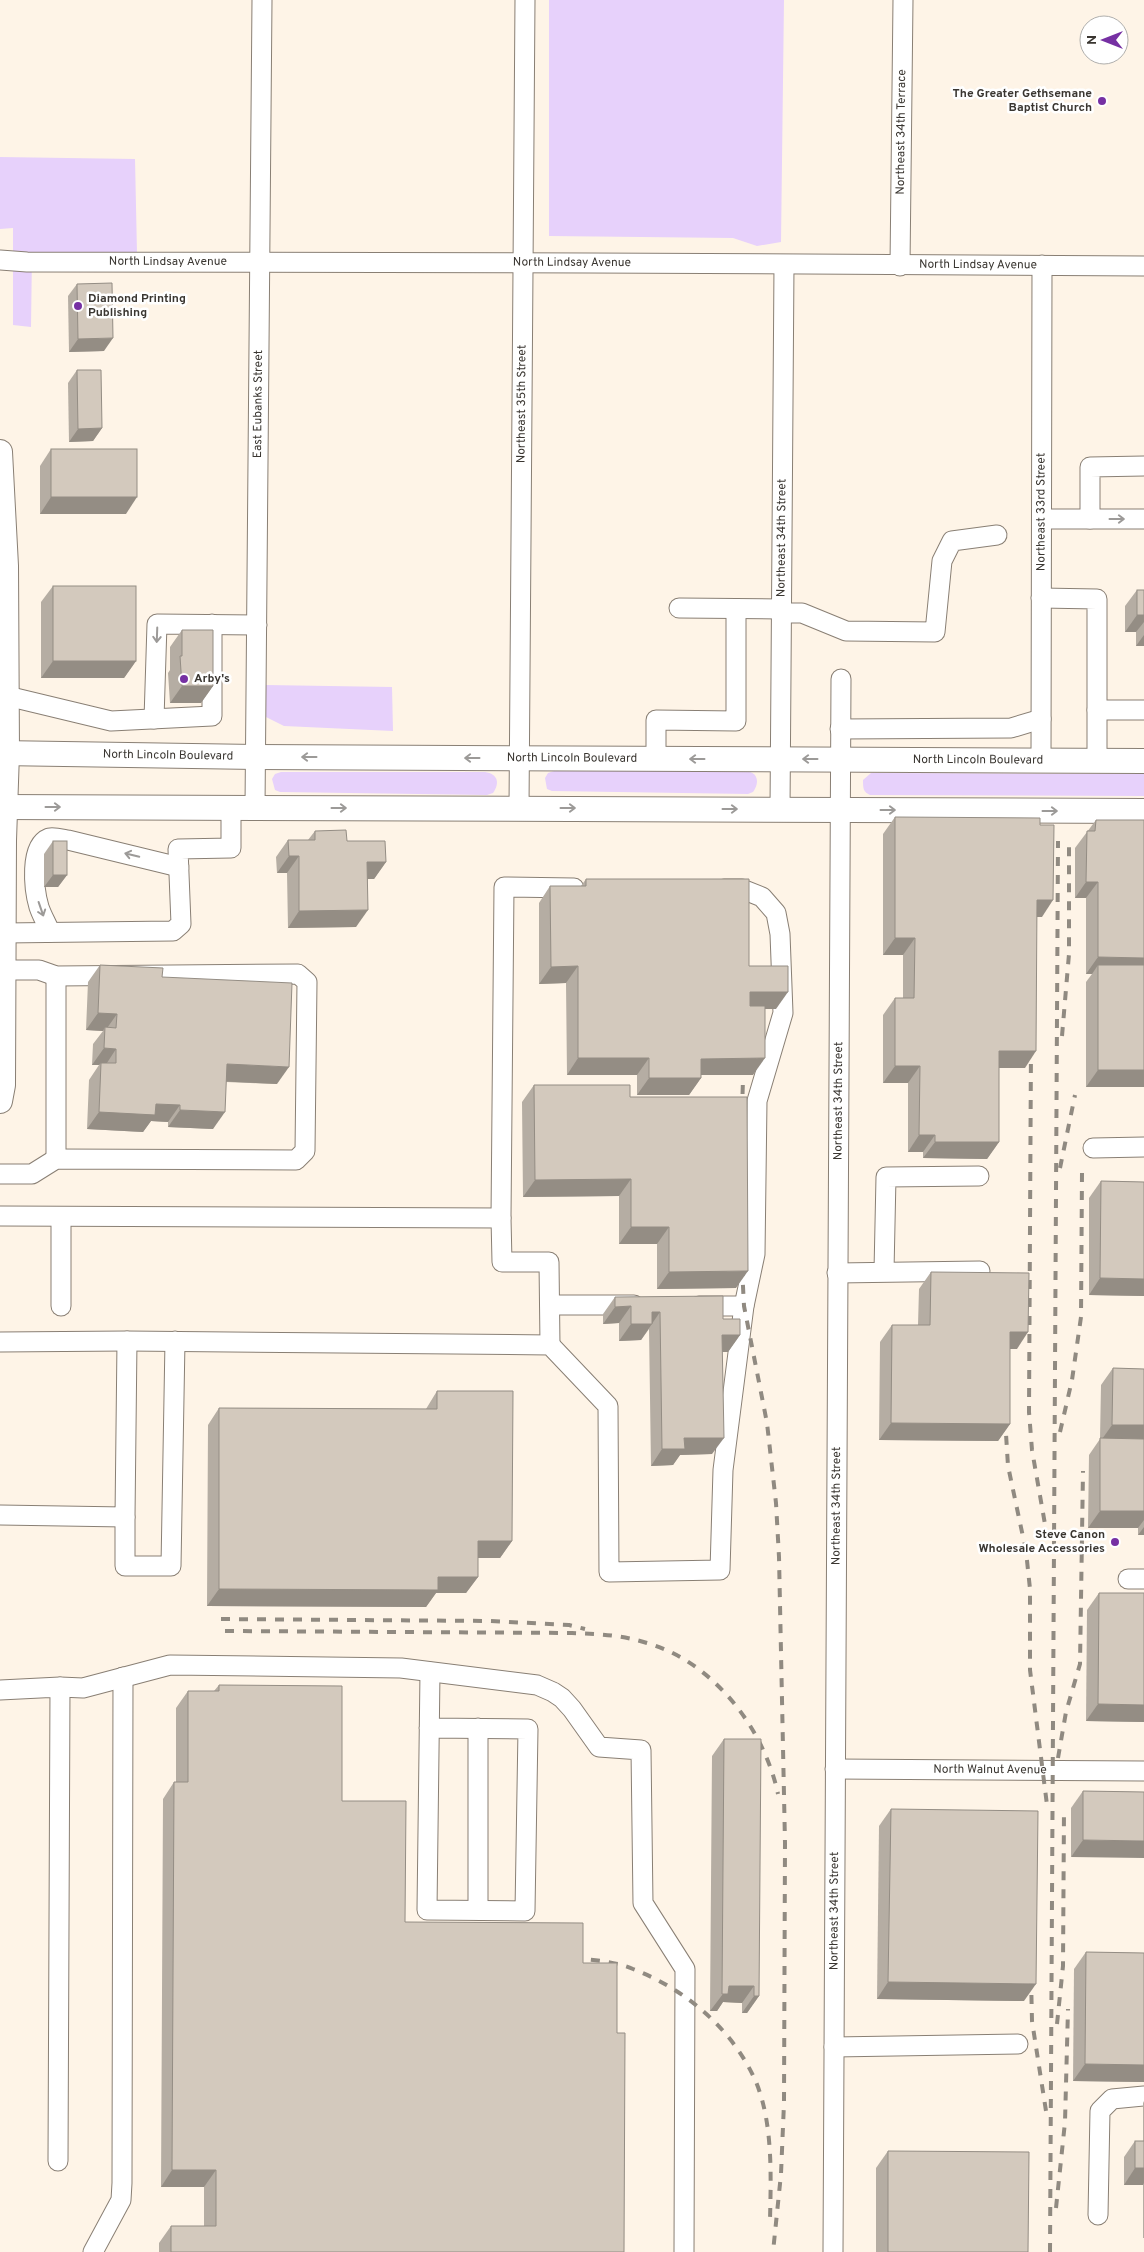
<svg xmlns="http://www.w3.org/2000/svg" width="1144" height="2252" viewBox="0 0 1144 2252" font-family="Overpass,sans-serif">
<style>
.green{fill:#e7d1fb}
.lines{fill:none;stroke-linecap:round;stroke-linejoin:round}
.minor-casing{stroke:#897f74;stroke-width:21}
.major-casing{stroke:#897f74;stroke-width:26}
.minor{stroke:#fff;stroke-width:19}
.major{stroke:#fff;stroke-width:24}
.rail{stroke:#908a81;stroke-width:4;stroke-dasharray:9 9;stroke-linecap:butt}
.wall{fill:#b5ada3}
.shaded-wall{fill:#948d84}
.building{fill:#d3c9bd;stroke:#948d84}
.oneway{stroke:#9c9a98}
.poi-dot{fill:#7630a3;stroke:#fff;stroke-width:2}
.labels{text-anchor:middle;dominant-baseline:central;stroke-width:5;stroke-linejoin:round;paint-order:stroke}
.poi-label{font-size:12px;font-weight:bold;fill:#3a3631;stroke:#fff;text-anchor:end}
.street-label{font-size:12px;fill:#3a3631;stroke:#fff}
</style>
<rect width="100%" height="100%" fill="#fef4e7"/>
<g class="green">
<polygon points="549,0 784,0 781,242 757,246 733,238 549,236"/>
<polygon points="0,157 135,159 137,253 32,253 31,327 13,325 13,228 0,229"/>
<polygon points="266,685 392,687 393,731 284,726 266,717"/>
<path d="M554,771H745C758,772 760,782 753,792L748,794L552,791L547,789L545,778L548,773Z"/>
<path d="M281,772H485C498,774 500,783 493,793L487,795L280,792L275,790L272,779L275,774Z"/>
<path d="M871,773L1144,774V796L870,795C863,792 863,788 863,780Z"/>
</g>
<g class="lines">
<g class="minor-casing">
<g id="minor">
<path id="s1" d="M0,260L27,262C399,261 772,264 1144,266"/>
<path id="s2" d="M900,266L903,0"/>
<polyline points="1042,519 1144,519"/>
<polyline points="1090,519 1090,467 1144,466"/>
<polyline points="1041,598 1097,599 1097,760"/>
<polyline points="679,608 781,609"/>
<polyline points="781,613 802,613 846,631 935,632 942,561 952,541 997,535"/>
<polyline points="7,696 111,721 212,716 212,624"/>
<polyline points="1097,710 1144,710"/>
<polyline points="154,719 157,624 257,625"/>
<polyline points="840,729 1011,728 1041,719"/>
<polyline points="656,759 656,720 736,721 736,609"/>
<path id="s3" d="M1041,760L1042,265"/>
<path id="s4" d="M255,808L262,0"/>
<path id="s5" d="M519,808L525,0"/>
<path id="s6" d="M780,810L784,265"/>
<path d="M50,932C47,924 42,916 39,907C34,890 29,846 49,838C55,837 62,839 68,840L179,867"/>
<polyline points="4,933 173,931 181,924 178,849 231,848 231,808"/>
<polyline points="1093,1148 1144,1147"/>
<polyline points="56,1159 56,976"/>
<polyline points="0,1174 32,1174 56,1159 296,1160 305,1151 307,982 298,974 56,976 39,970 4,970"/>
<polyline points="0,1216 501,1218 502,1262 549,1262 550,1345"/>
<polyline points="61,1217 61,1306"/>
<polyline points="501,1218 504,887 574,888"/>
<polyline points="884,1271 886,1177 979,1176"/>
<polyline points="837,1273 980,1271"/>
<polyline points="550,1305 634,1305"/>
<polyline points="699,1306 744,1306"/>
<polyline points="0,1342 127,1341 550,1345 608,1406 609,1572 720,1570 723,1470 744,1306 755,1254 757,1101 783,1013 780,934 776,913 762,897 742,889 724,889"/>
<polyline points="0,1515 125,1517 127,1341"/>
<polyline points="125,1517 125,1566 171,1566 175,1341"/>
<polyline points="1128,1579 1144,1579"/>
<polyline points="60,1687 83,1688 170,1665 401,1668 537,1685 553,1692 562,1698 572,1709 599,1747 641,1750 643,1903 685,1969 684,2252"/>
<polyline points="0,1690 60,1687 58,2161"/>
<polyline points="429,1728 528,1729 525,1911 427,1910 430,1672"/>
<path id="s7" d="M835,1769L1144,1771"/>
<polyline points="478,1910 478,1728"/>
<polyline points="834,2047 1018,2044"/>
<polyline points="1098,2215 1100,2111 1112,2099 1144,2096"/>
<polyline points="93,2252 121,2200 122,2183 123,1677"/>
<path id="s8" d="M833,2252L841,679"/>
</g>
</g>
<g class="major-casing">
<g id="major">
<polyline points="0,452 6,566 7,753 4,840 3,1085 0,1101"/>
<path id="s9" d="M0,753L256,757L1144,761"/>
<polyline points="0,807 1144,811"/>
</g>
</g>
<use href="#minor" class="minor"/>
<use href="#major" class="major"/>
<g class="rail">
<polyline points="1062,1036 1069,954 1069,839"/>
<polyline points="1031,1046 1029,1412 1032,1450 1049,1547"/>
<polyline points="742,1112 743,1079"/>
<polyline points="1060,1168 1075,1095"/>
<polyline points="742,1267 744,1306 767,1423 776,1503 779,1557 785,1843 784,2103 781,2174 773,2252"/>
<polyline points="1005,1418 1008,1466 1026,1551 1030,1589 1030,1670 1047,1805"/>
<polyline points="1060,1432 1072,1380 1081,1317 1082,1172"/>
<polyline points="221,1619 490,1621 569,1625 585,1629"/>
<path d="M225,1631L572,1633C598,1634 622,1635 647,1643C713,1662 764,1728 778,1794"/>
<polyline points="1058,1758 1066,1712 1080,1664 1083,1471"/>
<path d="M573,1958C593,1960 614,1961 633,1969C685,1989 733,2029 756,2082C773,2123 771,2176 770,2220"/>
<polyline points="1031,1977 1032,2021 1046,2111"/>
<polyline points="1057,2024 1063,1966 1064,1809"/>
<polyline points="1056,2208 1065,2122 1068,2009"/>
<polyline points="1050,2252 1058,841"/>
</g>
</g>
<g class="wall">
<polygon points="77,284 104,351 69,352 68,296"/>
<polygon points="77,370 102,428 93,441 69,442 68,383"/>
<polygon points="51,449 126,514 40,514 40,466"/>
<polygon points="53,586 136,661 124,678 41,678 41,602"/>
<polygon points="1137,590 1144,590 1144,646 1136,646 1136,632 1125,632 1125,606"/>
<polygon points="182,630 213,686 201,703 170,703 168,673 170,670 170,647"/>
<polygon points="895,817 1042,917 1037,917 1025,1068 999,1068 999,1142 987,1159 923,1158 923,1152 908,1152 908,1083 883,1083 883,1015 895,998 903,998 903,955 883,955 883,834"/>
<polygon points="1096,820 1144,820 1144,1087 1086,1087 1086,982 1092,974 1086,974 1086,898 1075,898 1075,848"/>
<polygon points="315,831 347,841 386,862 374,879 368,879 356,927 288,928 287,873 277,873 276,857 288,840 308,840"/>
<polygon points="53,841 67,875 58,887 44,887 44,854"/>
<polygon points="586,879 749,966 776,1009 765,1009 753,1075 701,1075 701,1078 689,1095 637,1095 637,1075 567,1075 566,983 539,984 539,903 550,886 581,886"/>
<polygon points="100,965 162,977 277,1084 226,1082 213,1129 168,1127 168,1122 151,1121 143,1132 87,1129 89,1080 99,1065 92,1065 93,1044 103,1031 86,1030 88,982"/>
<polygon points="534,1085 630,1097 736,1288 657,1289 657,1244 619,1244 619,1196 523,1197 522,1102"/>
<polygon points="1101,1181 1144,1182 1144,1296 1089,1295 1089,1198"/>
<polygon points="931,1272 1017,1349 1010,1349 1010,1424 998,1441 879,1440 880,1342 892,1325 918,1325 919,1289"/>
<polygon points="615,1297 723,1319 740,1335 728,1352 722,1352 712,1454 680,1455 673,1465 651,1466 649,1329 641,1340 619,1341 619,1323 603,1324 603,1314"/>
<polygon points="1113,1368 1144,1369 1144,1535 1138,1535 1138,1528 1088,1528 1089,1455 1100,1439 1101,1385"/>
<polygon points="437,1391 512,1541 500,1558 478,1558 478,1577 466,1593 436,1593 426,1607 207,1606 208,1425 219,1408 426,1409"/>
<polygon points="1099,1593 1144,1593 1144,1722 1086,1721 1087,1610"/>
<polygon points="219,1685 342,1801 405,1922 583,1963 617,2033 624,2252 159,2252 159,2243 171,2226 204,2226 204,2187 161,2187 163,1799 174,1782 176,1782 176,1708 188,1691 214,1691"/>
<polygon points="724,1739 759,1996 747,2013 742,2013 742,2003 723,2002 717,2011 710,2011 712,1756"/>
<polygon points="1083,1791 1144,1792 1071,1857 1071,1808"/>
<polygon points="891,1809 1024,2001 877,1999 879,1826"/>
<polygon points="1086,1952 1144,1953 1144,2082 1073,2081 1074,1969"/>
<polygon points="1144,2101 1144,2238 1143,2238 1143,2185 1124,2185 1124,2157 1135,2141 1143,2141 1143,2103"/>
<polygon points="888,2151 1028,2252 876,2252 876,2168"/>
</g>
<g class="shaded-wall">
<polygon points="113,338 104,351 69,352 78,339"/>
<polygon points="102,428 93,441 69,442 78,429"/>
<polygon points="51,497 137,497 126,514 40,514"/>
<polygon points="1137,615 1144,615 1144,622 1136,632 1125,632"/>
<polygon points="1144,635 1144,646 1136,646"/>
<polygon points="53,661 136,661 124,678 41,678"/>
<polygon points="182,686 213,686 201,703 170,703"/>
<polygon points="289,856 299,856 287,873 277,873"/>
<polygon points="367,862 386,862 374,879 356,879"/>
<polygon points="53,875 67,875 58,887 44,887"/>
<polygon points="1086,882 1098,882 1086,898 1075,898"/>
<polygon points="1037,900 1053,900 1042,917 1025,917"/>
<polygon points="368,910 356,927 288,928 299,911"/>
<polygon points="895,938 915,938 903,955 883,955"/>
<polygon points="1098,957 1144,958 1144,974 1098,965 1092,974 1086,974"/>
<polygon points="578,966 566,983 539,984 551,967"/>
<polygon points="750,992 788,992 776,1009 738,1009"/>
<polygon points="98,1013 117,1014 105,1031 105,1027 103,1031 86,1030"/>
<polygon points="104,1048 116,1049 105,1066 101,1063 99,1065 92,1065"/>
<polygon points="999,1051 1036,1051 1025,1068 987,1068"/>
<polygon points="578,1058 649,1058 637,1075 567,1075"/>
<polygon points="765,1058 753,1075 689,1075 701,1059"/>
<polygon points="227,1064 289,1067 277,1084 215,1081"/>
<polygon points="895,1066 920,1066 908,1083 883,1083"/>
<polygon points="1098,1070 1144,1070 1144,1087 1086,1087"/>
<polygon points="649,1078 701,1078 689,1095 637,1095"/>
<polygon points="156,1104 180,1105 168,1122 151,1121 143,1132 87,1129 99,1112"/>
<polygon points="180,1110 225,1112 213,1129 168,1127"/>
<polygon points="919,1135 935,1135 923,1152 908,1152"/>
<polygon points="935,1142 999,1142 987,1159 923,1158"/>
<polygon points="631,1179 619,1196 523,1197 535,1180"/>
<polygon points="631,1227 669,1227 657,1244 619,1244"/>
<polygon points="748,1271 736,1288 657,1289 669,1272"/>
<polygon points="1100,1278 1144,1279 1144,1296 1089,1295"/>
<polygon points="631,1306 619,1323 603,1324 615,1307"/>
<polygon points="652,1312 660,1312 641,1340 619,1341 631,1324"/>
<polygon points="1010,1332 1028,1332 1017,1349 999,1349"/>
<polygon points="722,1335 740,1335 728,1352 710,1352"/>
<polygon points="891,1423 1010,1424 998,1441 879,1440"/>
<polygon points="1112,1425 1144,1425 1144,1442 1100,1442"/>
<polygon points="684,1438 724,1438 712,1454 680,1455 673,1465 651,1466 662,1449"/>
<polygon points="1100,1511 1144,1511 1144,1520 1138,1528 1088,1528"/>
<polygon points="1144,1527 1144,1535 1138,1535"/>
<polygon points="478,1541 512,1541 500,1558 466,1558"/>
<polygon points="438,1577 478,1577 466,1593 436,1593 426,1607 207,1606 219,1589"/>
<polygon points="1098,1704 1144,1705 1144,1722 1086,1721"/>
<polygon points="1083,1840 1144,1841 1144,1858 1071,1857"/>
<polygon points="888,1982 1036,1984 1024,2001 877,1999"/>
<polygon points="729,1986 754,1986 742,2003 723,2002 717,2011 710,2011"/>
<polygon points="754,1996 759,1996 747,2013 742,2013"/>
<polygon points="1085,2064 1144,2065 1144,2082 1073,2081"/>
<polygon points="1135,2168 1144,2168 1144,2183 1143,2185 1124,2185"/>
<polygon points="172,2170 216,2170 204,2187 161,2187"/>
</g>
<g class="building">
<polygon points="112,283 113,338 78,339 77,284"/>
<polygon points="77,370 101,370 102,428 78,429"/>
<rect x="51" y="449" width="86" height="48"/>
<rect x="53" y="586" width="83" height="75"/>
<rect x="1137" y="590" width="7" height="25"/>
<polygon points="182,630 213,630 213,686 182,686 180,656 182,656"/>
<polygon points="895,817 1040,818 1040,825 1054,825 1053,900 1037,900 1036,1051 999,1051 999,1142 935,1142 935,1135 919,1135 920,1066 895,1066 895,998 914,998 915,938 895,938"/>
<polygon points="1096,820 1144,820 1144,958 1098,957 1098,882 1086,882 1087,831 1095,831"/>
<polygon points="346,830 347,841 385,841 386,862 367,862 368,910 299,911 299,856 289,856 288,840 315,840 315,831"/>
<rect x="53" y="841" width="14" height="34"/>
<polygon points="586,879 749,879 749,966 788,966 788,992 750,992 750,1006 765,1006 765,1058 701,1059 701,1078 649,1078 649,1058 578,1058 578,966 551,967 550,886 586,886"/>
<polygon points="100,965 163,968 162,977 292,983 289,1067 227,1064 225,1112 180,1110 180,1105 156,1104 155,1115 99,1112 101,1063 116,1063 116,1049 104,1048 105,1027 116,1028 117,1014 98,1013"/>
<rect x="1098" y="965" width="46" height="105"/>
<polygon points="534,1085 630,1085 630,1097 747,1097 748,1271 669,1272 669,1227 631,1227 631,1179 535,1180"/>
<polygon points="1101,1181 1144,1182 1144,1279 1100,1278"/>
<polygon points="931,1272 1029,1273 1028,1332 1010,1332 1010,1424 891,1423 892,1325 930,1325"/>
<polygon points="723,1296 723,1319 740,1319 740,1335 722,1335 724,1438 684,1438 685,1449 662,1449 660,1312 652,1312 652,1324 631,1324 631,1306 615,1307 615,1297"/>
<polygon points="1113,1368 1144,1369 1144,1425 1112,1425"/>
<polygon points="437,1391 513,1391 512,1541 478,1541 478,1577 438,1577 438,1590 219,1589 219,1408 437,1409"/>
<polygon points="1100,1438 1144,1439 1144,1511 1100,1511"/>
<polygon points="1099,1593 1144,1593 1144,1705 1098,1704"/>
<polygon points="219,1685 342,1686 342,1801 406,1801 405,1922 583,1923 583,1963 617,1963 617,2033 625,2033 624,2252 171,2252 171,2226 216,2226 216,2170 172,2170 174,1782 188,1782 188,1691 219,1691"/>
<polygon points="724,1739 761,1739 759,1996 754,1996 754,1986 729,1986 728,1994 722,1994"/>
<polygon points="1083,1791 1144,1792 1144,1841 1083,1840"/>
<polygon points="891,1809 1038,1811 1036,1984 888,1982"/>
<polygon points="1086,1952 1144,1953 1144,2065 1085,2064"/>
<rect x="1135" y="2141" width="9" height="27"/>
<polygon points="888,2151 1029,2152 1028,2252 888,2252"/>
</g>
<defs><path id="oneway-shaft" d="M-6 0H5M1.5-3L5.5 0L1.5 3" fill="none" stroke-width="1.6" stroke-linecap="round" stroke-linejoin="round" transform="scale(1.25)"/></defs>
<g class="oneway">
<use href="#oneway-shaft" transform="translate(1117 519)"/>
<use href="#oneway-shaft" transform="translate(157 635) rotate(92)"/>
<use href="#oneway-shaft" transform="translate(309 757) rotate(-180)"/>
<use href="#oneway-shaft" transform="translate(472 758) rotate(-180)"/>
<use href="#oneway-shaft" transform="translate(697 759) rotate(-180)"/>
<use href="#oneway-shaft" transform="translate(810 759) rotate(180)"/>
<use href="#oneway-shaft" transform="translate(53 807)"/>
<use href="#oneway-shaft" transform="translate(339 808)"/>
<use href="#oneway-shaft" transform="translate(568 808)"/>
<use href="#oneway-shaft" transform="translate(730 809)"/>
<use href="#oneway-shaft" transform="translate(888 810)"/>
<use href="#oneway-shaft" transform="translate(1050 811)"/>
<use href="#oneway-shaft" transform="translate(132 855) rotate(-166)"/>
<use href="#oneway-shaft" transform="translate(41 909) rotate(71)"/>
</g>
<g class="poi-dot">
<circle cx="1102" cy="101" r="5"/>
<circle cx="78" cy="306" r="5"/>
<circle cx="184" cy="679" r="5"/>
<circle cx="1115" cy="1542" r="5"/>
</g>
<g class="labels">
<g class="poi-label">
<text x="1092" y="94">The Greater Gethsemane<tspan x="1092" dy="14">Baptist Church</tspan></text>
<text x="88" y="299" text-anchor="start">Diamond Printing<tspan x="88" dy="14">Publishing</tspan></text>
<text x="194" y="679" text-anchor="start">Arby's</text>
<text x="1105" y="1535">Steve Canon<tspan x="1105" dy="14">Wholesale Accessories</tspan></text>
</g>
<g class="street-label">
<text stroke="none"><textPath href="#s2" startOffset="134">Northeast 34th Terrace</textPath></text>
<text stroke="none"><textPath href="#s1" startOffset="168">North Lindsay Avenue</textPath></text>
<text stroke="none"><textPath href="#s1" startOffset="572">North Lindsay Avenue</textPath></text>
<text stroke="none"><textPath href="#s1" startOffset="978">North Lindsay Avenue</textPath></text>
<text stroke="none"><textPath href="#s4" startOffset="404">East Eubanks Street</textPath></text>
<text stroke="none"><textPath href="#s5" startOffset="404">Northeast 35th Street</textPath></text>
<text stroke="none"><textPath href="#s3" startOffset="248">Northeast 33rd Street</textPath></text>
<text stroke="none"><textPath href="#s6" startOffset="272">Northeast 34th Street</textPath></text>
<text stroke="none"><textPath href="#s9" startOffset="168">North Lincoln Boulevard</textPath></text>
<text stroke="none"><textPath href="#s9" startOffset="572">North Lincoln Boulevard</textPath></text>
<text stroke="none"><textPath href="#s9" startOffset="978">North Lincoln Boulevard</textPath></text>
<text stroke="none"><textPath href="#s8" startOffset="1151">Northeast 34th Street</textPath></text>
<text stroke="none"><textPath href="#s8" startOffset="746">Northeast 34th Street</textPath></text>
<text stroke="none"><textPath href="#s7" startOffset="155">North Walnut Avenue</textPath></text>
<text stroke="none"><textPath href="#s8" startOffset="341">Northeast 34th Street</textPath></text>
</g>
</g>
<g transform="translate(1104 40) rotate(270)"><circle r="24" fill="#ffffff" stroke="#b0afad"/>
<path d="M0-4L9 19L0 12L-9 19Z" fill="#7630a3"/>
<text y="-8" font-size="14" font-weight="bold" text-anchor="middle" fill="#3a3631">N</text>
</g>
</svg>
